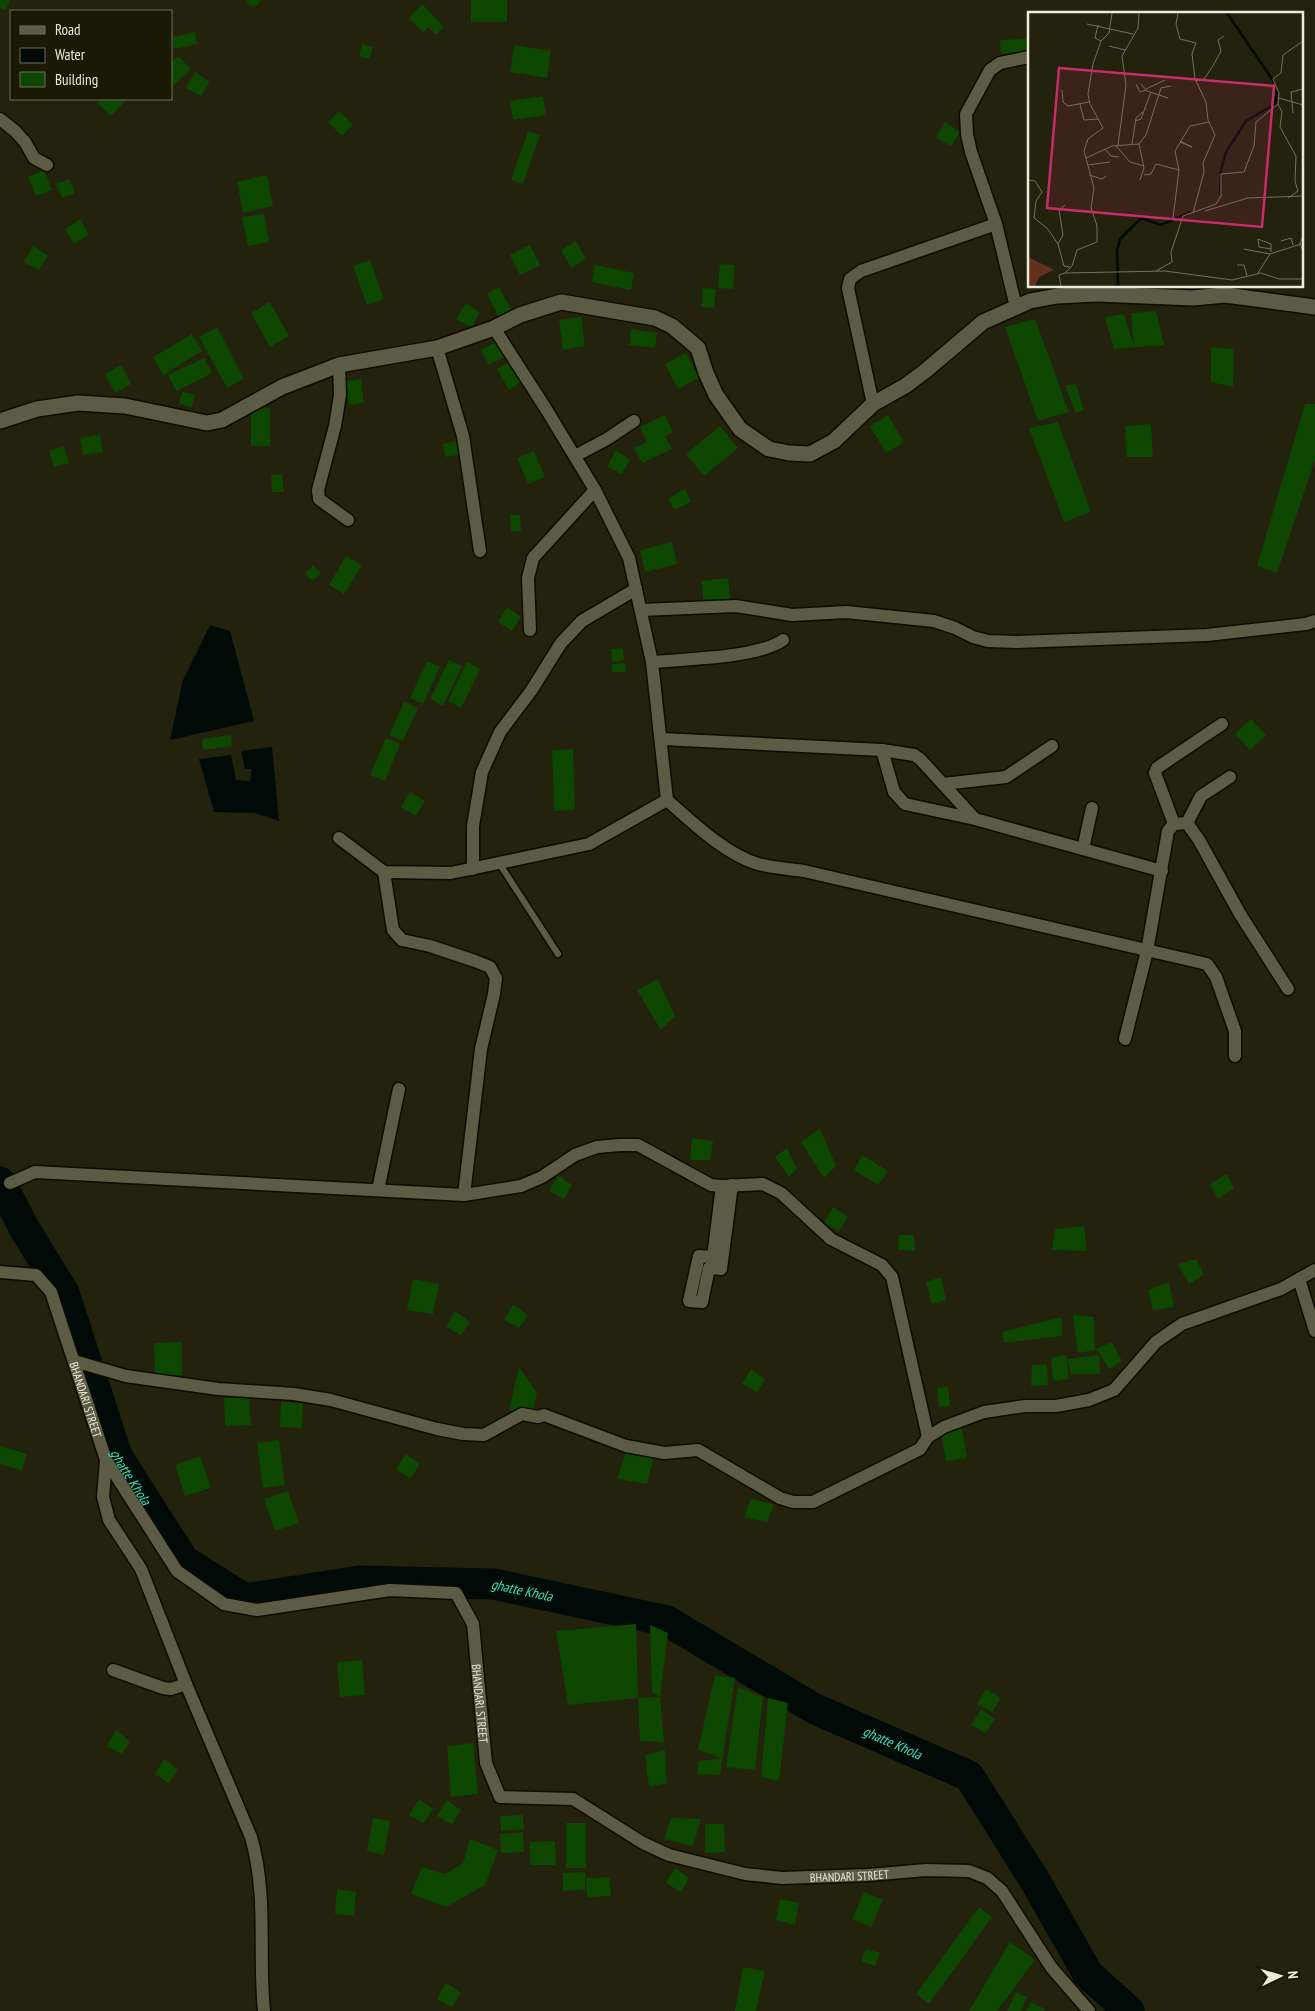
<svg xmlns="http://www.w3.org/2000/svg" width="1315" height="2011" viewBox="0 0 1315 2011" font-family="'PT Sans Narrow',sans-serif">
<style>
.water{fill:#000a06}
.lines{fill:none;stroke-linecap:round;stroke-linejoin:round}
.river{stroke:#000a06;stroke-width:31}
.building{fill:#0d4701}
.lane-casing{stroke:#0c0b00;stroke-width:9}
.street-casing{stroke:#0c0b00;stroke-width:15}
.secondary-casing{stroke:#0c0b00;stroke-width:18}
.lane{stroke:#5c5b43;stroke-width:6}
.street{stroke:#5c5b43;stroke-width:12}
.secondary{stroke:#5c5b43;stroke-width:15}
.labels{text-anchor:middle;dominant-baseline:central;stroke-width:4;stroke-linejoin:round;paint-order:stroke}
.street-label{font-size:12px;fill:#ebebdd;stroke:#1a1904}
.water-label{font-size:14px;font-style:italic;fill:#3ce2bf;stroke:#1a1904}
.inset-river{fill:none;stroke:#000a06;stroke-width:2.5}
.inset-road{fill:none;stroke:#737260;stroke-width:1}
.view{fill:#c62d68;fill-opacity:0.15;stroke:#c62d68;stroke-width:2.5}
.inset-edge{fill:none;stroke:#ebebdd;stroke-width:2.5}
</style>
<rect width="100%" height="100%" fill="#23220c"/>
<g class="water">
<polygon points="210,625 230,631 254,721 170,740 183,680"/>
<polygon points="272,747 279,821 255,813 214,812 199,759 231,755 236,780 250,781 252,769 245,769 241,751"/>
</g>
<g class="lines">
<path class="river" id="s1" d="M0,1182L27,1233L64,1293L117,1456L184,1561L245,1599L359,1581L493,1584L667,1621L815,1709L969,1776L1034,1879L1088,1974L1129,2011"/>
</g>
<g class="building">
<polygon points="0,0 10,0 6,10 0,8"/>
<polygon points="248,0 261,0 258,5 252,6 246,3"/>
<rect x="471" y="0" width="36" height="22"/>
<polygon points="422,4 444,27 436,35 429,27 423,32 409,18"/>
<polygon points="195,32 197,44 174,49 172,37"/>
<polygon points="1027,39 1028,53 1001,54 1000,40"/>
<polygon points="362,44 373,47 369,59 359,56"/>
<polygon points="514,45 551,51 547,78 510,72"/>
<polygon points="178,56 191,69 171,88 171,63"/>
<polygon points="195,72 210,82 201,96 186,88"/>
<polygon points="543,96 546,115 513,120 510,101"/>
<polygon points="101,99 127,99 111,116 97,103"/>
<polygon points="339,111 353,125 342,136 328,122"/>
<polygon points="945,122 960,132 951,146 936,138"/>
<polygon points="528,131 540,135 523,184 511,180"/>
<polygon points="44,170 52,190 36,196 28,177"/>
<polygon points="267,175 273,206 243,213 237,182"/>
<polygon points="69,179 75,193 62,198 56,184"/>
<polygon points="264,214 269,242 248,246 242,217"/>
<polygon points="80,219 89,235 74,244 65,229"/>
<polygon points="576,241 586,259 571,268 561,250"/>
<polygon points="530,245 540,265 520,275 510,255"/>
<polygon points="33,246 48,256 39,270 24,262"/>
<polygon points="370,260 384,299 367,305 353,266"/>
<polygon points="720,264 735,265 733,289 718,288"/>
<polygon points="595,265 634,273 631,290 592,282"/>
<polygon points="499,287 512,311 499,318 487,294"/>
<polygon points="703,288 716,289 714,308 701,307"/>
<polygon points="270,302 289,336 270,347 251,313"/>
<polygon points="466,303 480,313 471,327 456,319"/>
<polygon points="1156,311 1164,345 1114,349 1105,317 1124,314 1134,347 1131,313"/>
<polygon points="581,317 585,346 563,350 559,320"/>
<polygon points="1035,319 1069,412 1038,421 1005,327"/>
<polygon points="217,327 244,379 227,388 199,337"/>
<polygon points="631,329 657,333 655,348 629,345"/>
<polygon points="192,334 202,351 163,375 153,357"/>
<polygon points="496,342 504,357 489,365 481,350"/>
<polygon points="1211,347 1234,349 1233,387 1211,382"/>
<polygon points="686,353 699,378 678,389 665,364"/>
<polygon points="204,358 212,373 176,391 168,375"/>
<polygon points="509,362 521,382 509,390 497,369"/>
<polygon points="121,365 131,384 115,393 105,374"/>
<polygon points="361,379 364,403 349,405 346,381"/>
<polygon points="1076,384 1084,410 1076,413 1065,386"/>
<polygon points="182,392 195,394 192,407 179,404"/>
<polygon points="1305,404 1315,404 1315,460 1277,573 1257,566"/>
<rect x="251" y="408" width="19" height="38"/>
<polygon points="665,415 673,432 665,436 672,449 642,463 634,448 647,442 640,427"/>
<polygon points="888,415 904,442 886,453 870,426"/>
<polygon points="1058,422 1091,512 1064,522 1029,428"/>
<polygon points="1151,424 1153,457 1126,457 1125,426"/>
<polygon points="720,426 738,448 704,476 686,454"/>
<polygon points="100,435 103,452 83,455 80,438"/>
<polygon points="461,440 463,454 445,457 443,444"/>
<polygon points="64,446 69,463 54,467 49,451"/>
<polygon points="616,450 630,460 622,474 607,466"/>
<polygon points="534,451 545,477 528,484 517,458"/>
<polygon points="282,474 284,492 272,492 271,475"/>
<polygon points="685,489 691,502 674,510 668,498"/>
<polygon points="510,515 520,515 521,531 511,532"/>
<polygon points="672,542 677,564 645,572 640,550"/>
<polygon points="346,556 362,565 344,594 329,585"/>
<polygon points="313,565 321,573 313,581 305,574"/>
<polygon points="728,578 731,602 704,605 701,581"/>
<polygon points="507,607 521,617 512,631 498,622"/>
<polygon points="623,648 624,660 612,662 611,649"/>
<polygon points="449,660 462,666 443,706 430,699"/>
<polygon points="427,661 440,667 423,704 410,698"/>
<polygon points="467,662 480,669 461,708 448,701"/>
<polygon points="625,663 626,672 612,672 612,664"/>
<polygon points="404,702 418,708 403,741 389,735"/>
<polygon points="1251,719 1266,735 1250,750 1235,734"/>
<polygon points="231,735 232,746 203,750 202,739"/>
<polygon points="386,738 400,744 385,781 370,775"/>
<polygon points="573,749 575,810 554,811 552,750"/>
<polygon points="410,792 425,801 416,816 401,807"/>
<polygon points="658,979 675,1016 661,1030 637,990"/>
<polygon points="820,1129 836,1166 824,1178 801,1142"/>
<polygon points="692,1138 713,1141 710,1160 690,1160"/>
<polygon points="787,1148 797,1169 789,1177 775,1157"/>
<polygon points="862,1155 888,1171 878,1185 854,1170"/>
<polygon points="1227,1174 1234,1188 1218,1199 1210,1184"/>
<polygon points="558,1175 572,1185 564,1199 549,1191"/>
<polygon points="833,1207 848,1217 839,1231 824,1223"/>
<polygon points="1084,1226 1087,1251 1052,1250 1055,1229"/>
<polygon points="899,1235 914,1235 915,1251 898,1250"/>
<polygon points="1196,1259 1204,1275 1189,1284 1178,1264"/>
<polygon points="941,1277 946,1300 932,1304 926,1282"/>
<polygon points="413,1279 439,1284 433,1314 407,1310"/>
<polygon points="1169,1282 1174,1307 1153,1310 1148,1290"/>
<polygon points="513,1305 528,1315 519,1328 504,1320"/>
<polygon points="455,1311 470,1322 461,1335 446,1327"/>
<polygon points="1073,1315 1094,1317 1095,1350 1078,1353"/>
<polygon points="1062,1317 1062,1336 1004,1343 1002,1332"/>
<polygon points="182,1342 182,1375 155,1375 154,1343"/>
<polygon points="1112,1342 1122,1361 1109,1369 1096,1349"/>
<polygon points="1066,1355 1069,1379 1053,1381 1051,1358"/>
<polygon points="1099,1355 1100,1374 1071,1374 1067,1359"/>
<polygon points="1047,1364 1048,1385 1031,1386 1032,1365"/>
<polygon points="519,1367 537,1393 532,1413 509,1410"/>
<polygon points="751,1369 765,1379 757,1392 742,1384"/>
<polygon points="948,1387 950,1406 939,1407 937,1388"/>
<polygon points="249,1397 251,1425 225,1426 224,1398"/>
<polygon points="281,1402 303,1403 302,1428 280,1427"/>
<polygon points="962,1428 967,1458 946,1461 941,1432"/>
<polygon points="279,1440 285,1485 263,1488 257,1443"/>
<polygon points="0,1446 27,1454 22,1470 0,1464"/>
<polygon points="627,1449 654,1457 647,1484 617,1479"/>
<polygon points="405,1454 420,1464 411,1478 396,1470"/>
<polygon points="200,1456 211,1488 185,1496 175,1465"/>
<polygon points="288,1491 299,1523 275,1531 264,1499"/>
<polygon points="751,1499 774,1504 767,1522 744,1517"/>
<polygon points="636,1624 638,1698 568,1705 556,1631"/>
<polygon points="650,1625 668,1633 660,1697 652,1692"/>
<polygon points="362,1660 365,1695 340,1697 337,1662"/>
<polygon points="715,1675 735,1678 720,1775 697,1774 699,1761 723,1758 698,1750"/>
<polygon points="738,1687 763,1697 755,1770 726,1767"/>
<polygon points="986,1689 1001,1698 992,1712 977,1704"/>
<polygon points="660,1697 664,1742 640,1741 638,1698"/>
<polygon points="768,1698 788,1703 779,1781 761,1777"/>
<polygon points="981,1709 995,1719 986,1733 971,1725"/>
<polygon points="116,1730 130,1741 122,1754 107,1746"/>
<polygon points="473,1743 478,1794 451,1797 447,1746"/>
<polygon points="665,1750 667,1783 649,1787 645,1755"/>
<polygon points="164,1759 178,1769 169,1783 155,1774"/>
<polygon points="419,1799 433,1809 424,1823 409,1815"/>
<polygon points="447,1800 461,1810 452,1824 437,1816"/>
<polygon points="523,1815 524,1829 501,1831 500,1816"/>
<polygon points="373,1818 390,1821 384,1855 367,1851"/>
<polygon points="671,1818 701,1819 693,1846 664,1839"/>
<rect x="566" y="1823" width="20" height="45"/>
<polygon points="705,1824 724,1824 725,1852 705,1853"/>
<polygon points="523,1832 524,1852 501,1853 500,1834"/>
<polygon points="470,1839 498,1850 485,1885 446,1907 411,1894 422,1867 445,1874 463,1863"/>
<polygon points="555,1841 556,1865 530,1865 530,1842"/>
<polygon points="675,1868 689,1878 681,1892 666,1883"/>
<polygon points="585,1872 585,1890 563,1891 563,1873"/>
<polygon points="610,1877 611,1896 587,1897 586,1878"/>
<polygon points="337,1889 356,1892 354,1916 335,1914"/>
<polygon points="864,1892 883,1900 871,1927 852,1919"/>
<polygon points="780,1899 799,1903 795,1925 776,1920"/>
<polygon points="979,1907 992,1917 929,2004 916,1994"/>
<polygon points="1010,1942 1035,1960 997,2011 969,2011"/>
<polygon points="866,1949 880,1953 875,1966 861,1961"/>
<polygon points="743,1967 765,1971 756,2011 735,2011"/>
<polygon points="446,1983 461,1993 452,2007 437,1999"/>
<polygon points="1016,1992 1027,1997 1021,2011 1007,2011"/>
<polygon points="1031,2002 1045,2009 1044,2011 1026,2011"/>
</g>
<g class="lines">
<g class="lane-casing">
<polyline id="lane" points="499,863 558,954"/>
</g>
<g class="street-casing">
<g id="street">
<polyline points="0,119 15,131 25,142 34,158 47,165"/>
<polyline points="1016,307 996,224 971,152 967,134 966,114 990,70 1000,63 1029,57"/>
<path d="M494,328L546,409L595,490L629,558L652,662L667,800C692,822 725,854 758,864C773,868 789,869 804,871L1207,964L1216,977L1235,1031V1056"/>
<polyline points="437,348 463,436 480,551"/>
<polyline points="339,365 340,395 335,426 318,490 319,499 348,520"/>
<polyline points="873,404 848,288 850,279 861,271 996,224"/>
<polyline points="575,456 607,439 634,421"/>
<polyline points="641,610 736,606 792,615 846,612 934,621 955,628 973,637 988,641 1017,642 1207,635 1306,624 1315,621"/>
<polyline points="530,630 528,578 533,558 595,490"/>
<path d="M652,662C685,659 758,658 783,640"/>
<polyline points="662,739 882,750 914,755 920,759 975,819"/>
<polyline points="882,750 894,792 905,804 975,819 1162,871"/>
<polyline points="943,784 1006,777 1052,746"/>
<polyline points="1187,823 1199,840 1240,914 1288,989"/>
<polyline points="1187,823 1201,796 1230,777"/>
<polyline points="1174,824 1155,773 1157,768 1222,724"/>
<polyline points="339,838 384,872 451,873 589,844 667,800"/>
<polyline points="1083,849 1092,808"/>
<polyline points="473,869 473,826 482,772 500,732 531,691 561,643 582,621 636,589"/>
<polyline points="384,872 393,930 402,940 430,946 475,961 490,967 496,978 494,994 481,1049 464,1195"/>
<polyline points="1125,1039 1147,951 1168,831 1174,824 1187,823"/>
<polyline points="10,1183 35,1172 464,1195 521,1186 542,1177 575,1155 597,1147 620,1145 638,1145 711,1185 722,1186 763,1184 781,1193 831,1239 882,1265 892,1277 928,1437"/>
<polyline points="722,1186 713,1257 699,1256 689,1301 702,1302 709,1268 721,1269 732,1185"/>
<polyline points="378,1190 399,1089"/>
<path id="s2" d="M0,1272L36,1275L51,1292L106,1460L177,1571L224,1604L257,1610L390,1590L456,1593L473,1624L486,1763L500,1797L573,1799L643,1843L669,1855L745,1874L782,1878L868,1875L926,1870L969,1871L987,1878L1002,1891L1051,1967L1089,2011"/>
<polyline points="1299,1279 1315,1331"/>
<polyline points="74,1361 126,1376 218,1389 294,1394 331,1400 437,1429 463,1434 484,1435 522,1414 538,1417 544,1415 626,1446 664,1453 698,1450 780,1498 793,1502 813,1502 920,1449 928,1437 944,1427 984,1412 1025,1406 1056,1406 1089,1400 1114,1390 1156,1342 1182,1324 1281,1289 1315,1270"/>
<path d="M106,1460L103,1497L109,1520L141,1569L186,1684L251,1837C268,1896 258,1951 264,2011"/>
<polyline points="113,1670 163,1688 171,1689 186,1684"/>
</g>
</g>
<g class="secondary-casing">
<polyline id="secondary" points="0,421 37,409 78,403 125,406 207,423 222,420 282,387 339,365 437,348 494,328 520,315 561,302 655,318 672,326 698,348 706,373 716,395 740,429 769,449 789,453 810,454 834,441 873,404 905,386 924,372 983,322 1030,301 1057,296 1097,294 1193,298 1225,295 1315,307"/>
</g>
<use href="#lane" class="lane"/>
<use href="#street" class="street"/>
<use href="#secondary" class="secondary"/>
</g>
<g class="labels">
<g class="street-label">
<text stroke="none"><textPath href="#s2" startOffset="172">BHANDARI STREET</textPath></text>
<text stroke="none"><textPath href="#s2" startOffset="774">BHANDARI STREET</textPath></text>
<text stroke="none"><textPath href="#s2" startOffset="1238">BHANDARI STREET</textPath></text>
</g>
<g class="water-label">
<text stroke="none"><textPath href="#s1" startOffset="325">ghatte Khola</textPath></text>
<text stroke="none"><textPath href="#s1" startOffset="775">ghatte Khola</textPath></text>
<text stroke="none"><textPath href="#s1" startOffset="1180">ghatte Khola</textPath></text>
</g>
</g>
<g transform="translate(1028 12)">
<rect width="275" height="275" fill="#23220c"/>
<path d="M0,245L26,258L11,265L7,274H0Z" fill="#66301e"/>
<path class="inset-river" d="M199,1L246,70M192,183L193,158L198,140L218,109L247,92L249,78M90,274L89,239L92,227L113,206L133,213L163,200"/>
<path class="inset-road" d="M150,1L148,12L152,27L168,31L164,42L167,67L178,90L180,108L187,123L175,151L176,160L165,201M59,12L105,22M70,13L67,26L73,29M81,34L97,38M168,69L176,67L185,54L193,39L190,28L196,24M108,72L112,80L118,78M113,72L119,79L140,86M118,77L137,68M34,78L35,90L40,94L61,90M251,86L275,93M52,92L56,108L70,107M250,92L254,100L252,115L268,144L267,169L270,179L260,186M265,101L263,80L275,77M107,109L113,107L123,80M152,130L164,135L152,129M104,132L108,106L115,100M111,132L116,156L112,168M90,133L98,73L94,44L110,16L111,1M88,134L102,150L116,154M77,137L83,144L91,145M58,146L84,134L111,132L118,123L133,76L143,74M60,153L82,150M61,163L74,167L78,164M116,163L123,162L128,152L151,158M0,168L7,169L14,180L8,189L6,206L19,216L30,232L36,254L42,255M177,199L220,186L275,184M145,206L151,158L147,139L162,114L181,110M275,224L272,231L275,240M253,229L263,226L265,233M30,232L35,223L31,198L37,193M216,237L242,242L273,232M243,240V232L230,227L231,235L243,237M209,253H216L219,264M128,259L144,250L143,240L155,204L188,192L193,184V162L216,160L226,134L228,110L250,92L251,81L245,67L253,61L255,43L275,29M37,261L44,254L49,238L69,230V214L63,196L66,176L56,139L60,127L75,116L62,92L60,82L65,52L73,29L81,21L84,1M230,261L242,242M33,274L31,263L37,261L137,259L204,268L233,261L251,267H275M274,274L275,256"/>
<path class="view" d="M31,56L246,74L234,215L19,196Z"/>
<rect width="275" height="275" class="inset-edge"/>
</g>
<rect x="10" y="10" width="162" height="90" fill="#1a1904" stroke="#6e6d5b"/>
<rect x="20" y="26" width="25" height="8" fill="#5c5b43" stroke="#6e6d5b"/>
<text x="55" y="35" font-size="15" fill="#ebebdd">Road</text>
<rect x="20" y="48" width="25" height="15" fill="#000a06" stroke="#6e6d5b"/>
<text x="55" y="60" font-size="15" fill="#ebebdd">Water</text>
<rect x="20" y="72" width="25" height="15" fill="#0d4701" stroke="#6e6d5b"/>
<text x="55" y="85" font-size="15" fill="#ebebdd">Building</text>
<g transform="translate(1280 1976) rotate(85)" stroke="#1a1904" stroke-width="4" paint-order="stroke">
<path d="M0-4L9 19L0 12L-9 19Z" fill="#ebebdd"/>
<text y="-8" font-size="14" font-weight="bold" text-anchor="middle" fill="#ebebdd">N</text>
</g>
</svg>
